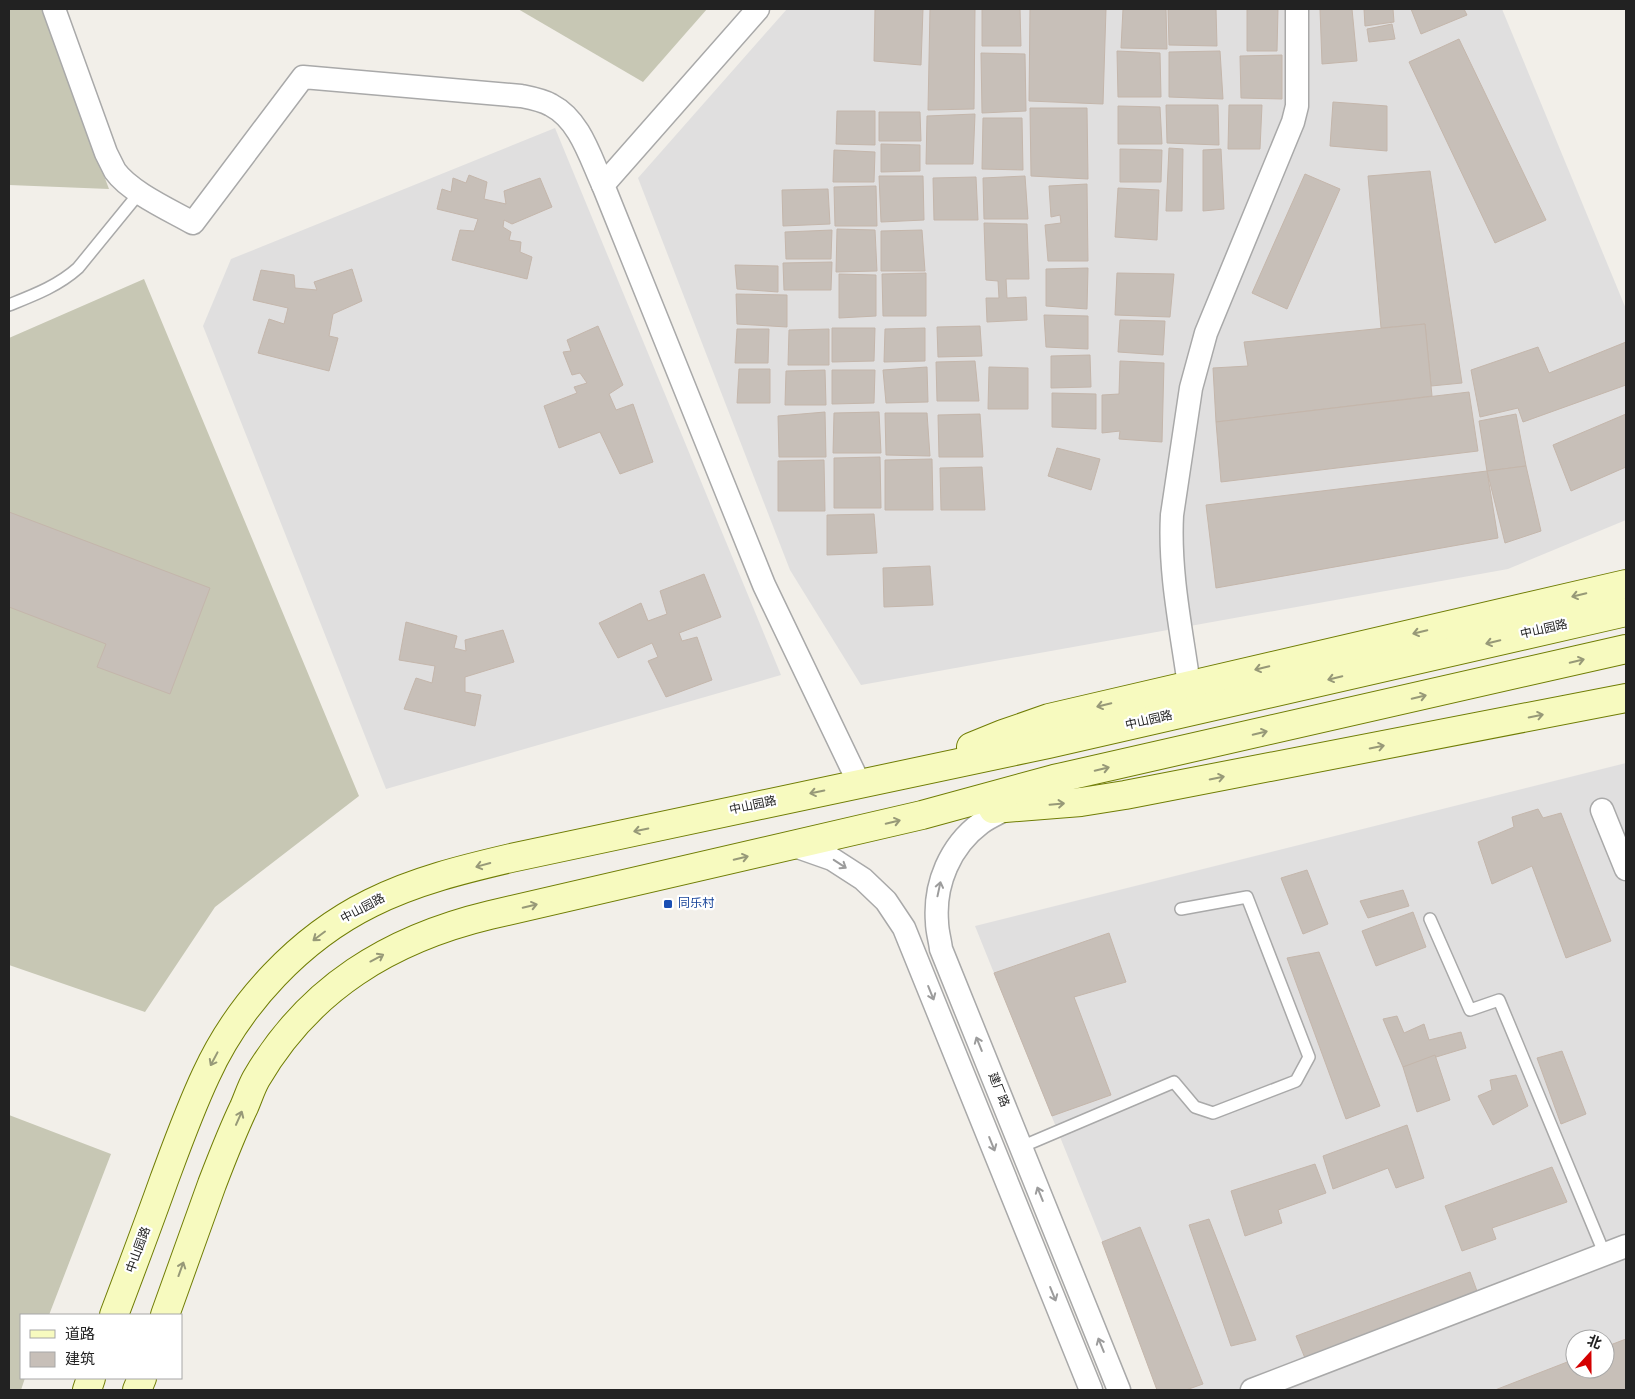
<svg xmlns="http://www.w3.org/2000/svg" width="1635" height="1399" viewBox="0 0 1635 1399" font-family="Overpass,'Noto Sans SC',sans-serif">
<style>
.residential{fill:#e0dfdf;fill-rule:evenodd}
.construction{fill:#c7c7b4}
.building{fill:#c7bfb8;stroke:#c4b6ab}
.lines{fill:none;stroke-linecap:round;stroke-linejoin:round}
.service-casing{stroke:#a9a9a9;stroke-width:14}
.minor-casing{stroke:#a9a9a9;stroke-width:25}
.secondary-casing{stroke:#707d05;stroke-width:30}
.service{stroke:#fff;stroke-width:11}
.minor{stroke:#fff;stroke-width:22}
.secondary{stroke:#f7fabf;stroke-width:28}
.oneway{stroke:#979978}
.oneway2{stroke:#9c9c9c}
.transit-dot{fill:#1a4fb4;stroke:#fff;stroke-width:2}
.labels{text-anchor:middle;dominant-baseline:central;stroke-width:4.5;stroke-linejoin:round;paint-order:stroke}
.street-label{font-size:12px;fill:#222;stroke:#fff}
.transit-label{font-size:12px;fill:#164399;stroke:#fff;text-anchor:start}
</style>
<rect width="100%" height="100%" fill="#f2efe9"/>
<g class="residential">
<polygon points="787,9 1502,9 1626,309 1626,520 1508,569 861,685 790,570 638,178"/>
<polygon points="555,128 781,675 386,789 203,326 231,259"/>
<path d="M1626,763V1390H1162L975,926ZM1575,1339H1605V1369H1575Z"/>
</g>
<g class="construction">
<polygon points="9,9 42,9 109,189 9,185"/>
<polygon points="518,9 707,9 643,82"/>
<polygon points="144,279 359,796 215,907 145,1012 9,965 9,338"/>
<polygon points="9,1115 111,1154 49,1315 21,1315 21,1378 25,1378 21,1390 9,1390"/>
</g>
<g class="building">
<polygon points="875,9 923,9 921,65 874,61"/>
<polygon points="930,9 975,9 974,109 928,110"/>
<polygon points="982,9 1020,9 1021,46 982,46"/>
<polygon points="1030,9 1106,9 1103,104 1029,101"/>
<polygon points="1123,9 1166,9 1167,49 1121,48"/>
<polygon points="1168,9 1216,9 1217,46 1169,45"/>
<polygon points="1247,9 1278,9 1277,51 1247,51"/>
<polygon points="1320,9 1352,9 1357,61 1322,64"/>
<polygon points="1364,9 1393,9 1394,22 1365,26"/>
<polygon points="1411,9 1464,9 1467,15 1421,34"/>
<polygon points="1392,24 1395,39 1369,42 1367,29"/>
<polygon points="1459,39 1546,220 1495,243 1409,62"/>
<polygon points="1117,51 1160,53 1161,97 1118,97"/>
<polygon points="1220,51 1223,99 1169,97 1169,52"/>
<polygon points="981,53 1025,54 1026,111 982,113"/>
<polygon points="1282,55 1282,99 1241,98 1240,56"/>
<polygon points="1333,102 1387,106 1387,151 1330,146"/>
<polygon points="1166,105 1218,105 1219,145 1167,143"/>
<polygon points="1229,105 1262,105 1260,149 1228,149"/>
<polygon points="1118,106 1160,107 1162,144 1118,144"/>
<polygon points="1030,108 1087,108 1088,179 1031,176"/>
<polygon points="837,111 875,111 875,145 836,144"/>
<polygon points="879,112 920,112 921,141 879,141"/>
<polygon points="975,114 973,164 926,164 927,116"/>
<polygon points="983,118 1022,118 1023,170 982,169"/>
<polygon points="881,144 920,145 920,171 881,172"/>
<polygon points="1169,148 1183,149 1182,211 1166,211"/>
<polygon points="1120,149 1162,150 1161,182 1120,182"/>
<polygon points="1221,149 1224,209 1203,211 1203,150"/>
<polygon points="834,150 875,152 874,182 833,182"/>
<polygon points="1430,171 1462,383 1431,386 1425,324 1381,328 1368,176"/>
<polygon points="1305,174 1340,189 1287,309 1252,293"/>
<polygon points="469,175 487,182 484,199 506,204 504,191 540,178 552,207 512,224 504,220 503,227 511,232 509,240 521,242 520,252 532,257 527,279 452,260 460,230 474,231 478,219 437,209 442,189 451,192 453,178 466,183"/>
<polygon points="879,176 923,176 924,220 881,222"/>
<polygon points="1025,176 1028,219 984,219 983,178"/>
<polygon points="976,177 978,220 934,220 933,178"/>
<polygon points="1087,184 1088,261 1048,261 1045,225 1061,223 1060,215 1051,217 1049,186"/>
<polygon points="876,186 877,226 835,226 834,187"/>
<polygon points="1118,188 1159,190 1157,240 1115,237"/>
<polygon points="828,189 830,224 783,226 782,190"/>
<polygon points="984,223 1027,224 1029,279 1006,279 1007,298 1026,297 1027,320 987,322 986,298 999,298 998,281 986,280"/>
<polygon points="837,229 875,230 877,271 836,272"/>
<polygon points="832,230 831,259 786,259 785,232"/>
<polygon points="922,230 925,271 881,271 881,231"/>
<polygon points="832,262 831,290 784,290 783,263"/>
<polygon points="735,265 778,266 778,292 737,289"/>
<polygon points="1088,268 1087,309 1046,306 1046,269"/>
<polygon points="352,269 362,301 333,314 329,336 338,338 329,371 258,353 269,319 284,324 288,308 253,300 261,270 294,275 295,288 317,290 314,282"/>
<polygon points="926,273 926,316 883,316 882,274"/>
<polygon points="1117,273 1174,274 1170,317 1115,315"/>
<polygon points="839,274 876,275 876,316 839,318"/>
<polygon points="736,294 787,295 787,327 737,324"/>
<polygon points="1044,315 1088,316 1088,349 1046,347"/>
<polygon points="1120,320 1165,321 1163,355 1118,352"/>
<polygon points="1425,324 1432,396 1216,422 1213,368 1248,366 1244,342"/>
<polygon points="598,326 623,385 609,394 616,410 633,404 653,462 620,474 600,432 559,448 544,406 577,393 574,387 587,383 580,373 572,375 563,352 571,351 567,340"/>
<polygon points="980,326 982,356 938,357 937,327"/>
<polygon points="832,328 875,328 874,361 832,362"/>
<polygon points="925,328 925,361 884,362 885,329"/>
<polygon points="737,329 769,329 768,363 735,363"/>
<polygon points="829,329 829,365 788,365 789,330"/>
<polygon points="1626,342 1626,385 1523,422 1518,408 1480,417 1471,370 1538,347 1549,373"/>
<polygon points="1090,355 1091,387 1051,388 1051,356"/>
<polygon points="975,361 979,401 937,401 936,362"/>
<polygon points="1120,361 1164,363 1162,442 1119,439 1120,431 1102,433 1102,395 1119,394"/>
<polygon points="927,367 928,402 886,403 883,370"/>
<polygon points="989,367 1028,368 1028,409 988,409"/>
<polygon points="739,369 770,369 770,403 737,403"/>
<polygon points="825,370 826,405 785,405 786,371"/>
<polygon points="832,370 875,370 874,403 832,404"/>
<polygon points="1469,392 1478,451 1221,482 1216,422"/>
<polygon points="1052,393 1096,394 1096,429 1052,427"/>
<polygon points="825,412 826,457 779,457 778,416"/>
<polygon points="879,412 881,453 833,453 834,413"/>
<polygon points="885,413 927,413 930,456 886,455"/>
<polygon points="980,414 983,457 939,457 938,415"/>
<polygon points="1516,414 1526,466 1487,471 1479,421"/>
<polygon points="1626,414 1626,467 1571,491 1553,445"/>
<polygon points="1057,448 1100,459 1091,490 1048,476"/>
<polygon points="880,457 881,508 834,508 834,458"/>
<polygon points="932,459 933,510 885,510 885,460"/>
<polygon points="824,460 825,511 778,511 778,461"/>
<polygon points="1526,466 1541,531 1505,543 1487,471"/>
<polygon points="982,467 985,510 941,510 940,468"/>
<polygon points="1487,471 1498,538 1216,588 1206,505"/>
<polygon points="9,512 210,588 170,694 97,667 106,644 9,607"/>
<polygon points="874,514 877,553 827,555 827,515"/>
<polygon points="930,566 933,605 884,607 883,568"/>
<polygon points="704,574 721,617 679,633 682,641 697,637 712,680 666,697 648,661 658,657 652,643 618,658 599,623 641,603 648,621 667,614 660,591"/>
<polygon points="406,622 457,636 454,648 466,651 465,640 503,630 514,662 465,677 465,692 481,695 475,726 404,709 416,678 432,683 435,666 399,660"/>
<polygon points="1538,809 1543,818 1561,813 1611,941 1566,958 1532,866 1492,884 1478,842 1514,827 1512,817"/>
<polygon points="1307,870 1328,924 1303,934 1281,878"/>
<polygon points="1403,890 1409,906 1368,918 1360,901"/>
<polygon points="1413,912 1426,947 1376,966 1362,931"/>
<polygon points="1109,933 1126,982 1074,997 1111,1095 1052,1116 994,973"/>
<polygon points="1319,952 1380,1106 1346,1119 1287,958"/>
<polygon points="1397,1016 1404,1033 1424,1024 1429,1040 1461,1032 1466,1048 1403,1067 1383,1019"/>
<polygon points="1562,1051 1586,1114 1561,1124 1537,1058"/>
<polygon points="1435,1055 1450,1100 1417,1112 1403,1067"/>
<polygon points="1516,1075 1528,1106 1493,1125 1478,1096 1492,1090 1490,1080"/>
<polygon points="1407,1125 1424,1178 1396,1188 1388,1168 1333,1189 1323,1156"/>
<polygon points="1315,1164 1326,1193 1278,1210 1282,1223 1245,1236 1231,1191"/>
<polygon points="1552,1167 1567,1202 1492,1228 1496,1239 1462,1251 1445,1206"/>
<polygon points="1209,1219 1256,1340 1231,1346 1189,1225"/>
<polygon points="1140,1227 1203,1384 1186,1390 1157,1390 1102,1242"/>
<polygon points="1470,1272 1481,1302 1309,1368 1296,1336"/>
<polygon points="1626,1339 1626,1390 1495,1390 1575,1359 1575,1369 1605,1369 1605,1347"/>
</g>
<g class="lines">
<g class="service-casing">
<g id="service">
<path d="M9,305C34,295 58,286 78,268L140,192"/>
<polyline points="1430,919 1470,1010 1499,1000 1605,1255"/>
<polyline points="1021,1147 1174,1082 1195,1107 1213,1113 1296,1081 1309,1057 1247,897 1181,909"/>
</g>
</g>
<g class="minor-casing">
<g id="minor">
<path d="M54,9L106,153C109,159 112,165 115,171C130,192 170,210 193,223L303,77L521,96C531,98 542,100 551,105C580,120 590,157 603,185"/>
<polyline points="758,9 603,185 764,585 859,783"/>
<path d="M1189,685C1181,628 1169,572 1172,515L1191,388L1206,333L1293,122L1297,106V9"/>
<path d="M1008,808C999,813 989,817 981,823C950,846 934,884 937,922C937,931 940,940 941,949L1119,1390"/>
<polyline points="1602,810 1626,869"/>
<polyline points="795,846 832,859 863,879 886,901 904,928 1091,1390"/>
<polyline points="1252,1390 1626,1246"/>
</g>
</g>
<g class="secondary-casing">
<g id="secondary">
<polyline points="971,747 1003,734 1049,718 1626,584"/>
<polyline points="993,809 1081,802 1125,795 1626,698"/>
<path d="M114,1315C131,1270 148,1225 164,1180C177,1145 190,1109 206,1075C239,1003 300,938 371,903C415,881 464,869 511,858L1048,744L1626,612"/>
<path d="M165,1315C181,1271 196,1228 212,1184C222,1158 232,1132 244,1107C248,1098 251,1088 256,1079C309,988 390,939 490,915L922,815L1054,779L1626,649"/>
<polyline points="87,1390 91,1378"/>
<polyline points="137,1390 142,1378"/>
</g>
</g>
<use href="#service" class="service"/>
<use href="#minor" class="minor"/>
<use href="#secondary" class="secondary"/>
</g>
<defs><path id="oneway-shaft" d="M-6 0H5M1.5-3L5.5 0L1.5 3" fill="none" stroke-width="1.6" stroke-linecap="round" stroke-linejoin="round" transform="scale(1.25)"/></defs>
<g class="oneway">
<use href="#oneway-shaft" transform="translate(1579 595) rotate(167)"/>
<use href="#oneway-shaft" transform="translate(1420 632) rotate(167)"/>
<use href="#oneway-shaft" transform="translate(1493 642) rotate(167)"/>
<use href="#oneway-shaft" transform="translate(1577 661) rotate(-13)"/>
<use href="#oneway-shaft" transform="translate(1262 668) rotate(167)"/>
<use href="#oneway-shaft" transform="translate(1335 678) rotate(167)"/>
<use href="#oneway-shaft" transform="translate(1419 697) rotate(-13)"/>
<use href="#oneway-shaft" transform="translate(1104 705) rotate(167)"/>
<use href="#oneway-shaft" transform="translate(1536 716) rotate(-11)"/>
<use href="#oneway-shaft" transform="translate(1260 733) rotate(-13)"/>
<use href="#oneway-shaft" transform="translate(1377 747) rotate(-11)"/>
<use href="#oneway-shaft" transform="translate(1102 769) rotate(-13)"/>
<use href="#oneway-shaft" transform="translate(1217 778) rotate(-11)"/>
<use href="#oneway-shaft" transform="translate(817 792) rotate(168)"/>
<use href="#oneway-shaft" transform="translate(1057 804) rotate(-5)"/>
<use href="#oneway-shaft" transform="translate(893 822) rotate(-13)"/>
<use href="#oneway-shaft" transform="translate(641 830) rotate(168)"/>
<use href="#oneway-shaft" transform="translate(741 858) rotate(-13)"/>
<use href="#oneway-shaft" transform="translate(483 865) rotate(165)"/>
<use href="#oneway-shaft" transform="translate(530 906) rotate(-13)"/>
<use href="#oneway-shaft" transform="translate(319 936) rotate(143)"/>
<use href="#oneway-shaft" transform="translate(377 958) rotate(-28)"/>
<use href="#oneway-shaft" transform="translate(214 1059) rotate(118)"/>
<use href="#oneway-shaft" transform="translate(239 1118) rotate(-66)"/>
<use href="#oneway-shaft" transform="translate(181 1269) rotate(-70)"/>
</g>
<g class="oneway2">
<use href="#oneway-shaft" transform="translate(840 864) rotate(33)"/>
<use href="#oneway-shaft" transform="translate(939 889) rotate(-78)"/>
<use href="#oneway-shaft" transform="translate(931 993) rotate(68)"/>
<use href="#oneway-shaft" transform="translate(979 1044) rotate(-112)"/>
<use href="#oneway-shaft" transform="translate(992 1144) rotate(68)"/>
<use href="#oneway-shaft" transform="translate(1040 1194) rotate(-112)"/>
<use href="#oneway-shaft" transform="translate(1053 1294) rotate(68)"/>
<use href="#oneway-shaft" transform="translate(1101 1345) rotate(-112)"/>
</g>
<rect class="transit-dot" x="663" y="899" width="10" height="10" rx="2.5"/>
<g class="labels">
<g class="street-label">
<text transform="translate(1544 630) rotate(-13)">中山园路</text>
<text transform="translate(1149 721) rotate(-13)">中山园路</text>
<text transform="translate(753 806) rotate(-12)">中山园路</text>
<text transform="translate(363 909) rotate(-28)">中山园路</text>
<text transform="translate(998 1090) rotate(68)">建厂路</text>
<text transform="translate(139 1250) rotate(-70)">中山园路</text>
</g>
<g class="transit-label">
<text x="678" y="904">同乐村</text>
</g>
</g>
<rect width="1635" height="1399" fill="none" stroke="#222222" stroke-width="20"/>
<rect x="20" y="1314" width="162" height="65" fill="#ffffff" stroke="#a7a7a7"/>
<rect x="30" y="1330" width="25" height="8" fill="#f7fabf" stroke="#a7a7a7"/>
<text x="65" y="1339" font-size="15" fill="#222222">道路</text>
<rect x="30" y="1352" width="25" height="15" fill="#c7bfb8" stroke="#a7a7a7"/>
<text x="65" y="1364" font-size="15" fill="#222222">建筑</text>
<g transform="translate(1590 1354) rotate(21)"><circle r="24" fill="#ffffff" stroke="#a7a7a7"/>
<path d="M0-4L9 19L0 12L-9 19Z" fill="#d40000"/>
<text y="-8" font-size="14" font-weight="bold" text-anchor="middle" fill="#222222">北</text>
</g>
</svg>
